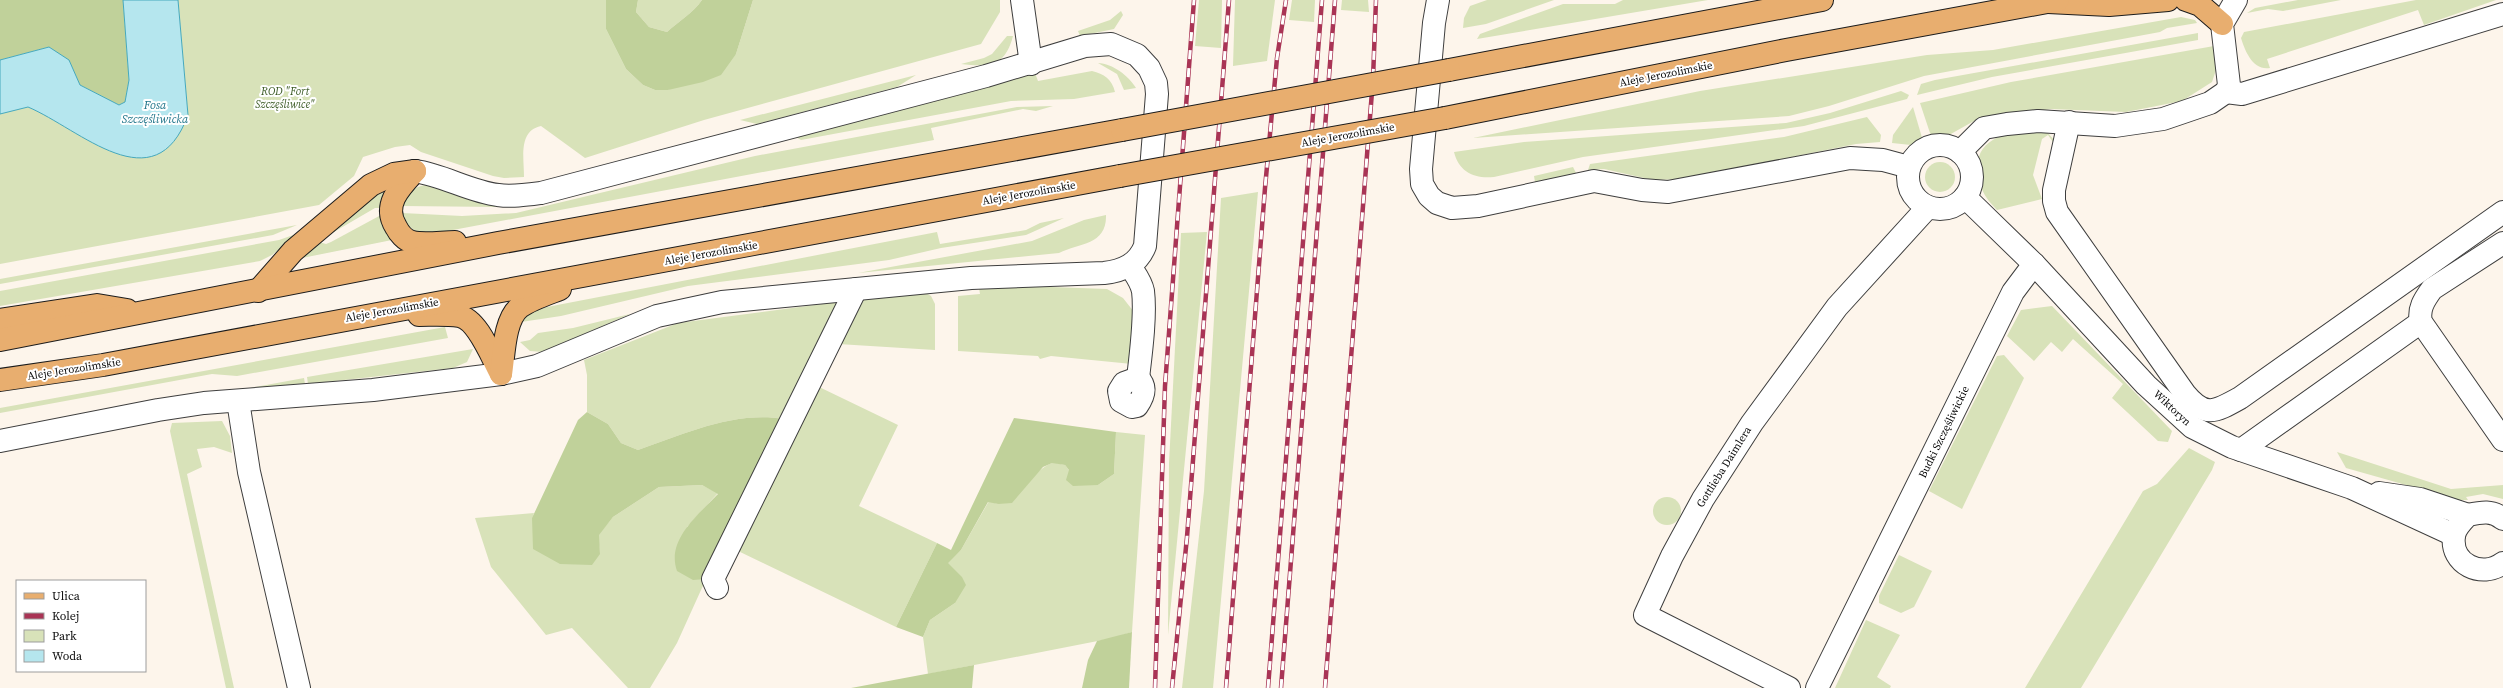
<svg xmlns="http://www.w3.org/2000/svg" width="2503" height="688" viewBox="0 0 2503 688" font-family="'Source Serif 4',serif">
<style>
.green{fill:#d8e2b9}
.forest{fill:#c0d19a}
.water{fill:#b5e6ee;stroke:#45a8bc}
.lines{fill:none;stroke-linecap:round;stroke-linejoin:round}
.minor-casing{stroke:#3e3e3e;stroke-width:24}
.major-casing{stroke:#1c1c1c;stroke-width:24}
.minor{stroke:#fff;stroke-width:22}
.major{stroke:#e8ae6f;stroke-width:22}
.rail-casing{stroke:#a93455;stroke-width:4.5}
.rail{stroke:#fff;stroke-width:3;stroke-dasharray:9;stroke-linecap:butt}
.major-bridge-casing{stroke:#1c1c1c;stroke-width:24;stroke-linecap:butt}
.major-bridge{stroke:#e8ae6f;stroke-width:22}
.labels{text-anchor:middle;dominant-baseline:central;stroke-width:4;stroke-linejoin:round;paint-order:stroke}
.street-label{font-size:11px;fill:#0b0b0b;stroke:#fff}
.park-label{font-size:11px;font-style:italic;fill:#3b5a24;stroke:#fff}
.water-label{font-size:12px;font-style:italic;fill:#24778c;stroke:#fff}
</style>
<rect width="100%" height="100%" fill="#fdf5eb"/>
<g class="green">
<path d="M178,0H606V29L626,69L643,85L655,90H668L736,54L753,0H1000V12L981,44L704,120L585,158L541,126C518,131 524,158 524,177L504,178L493,176L421,152L410,145L395,147L363,157L354,176L319,205L0,264V114L28,107L39,112L188,115Z"/>
<path d="M638,0H702C693,13 679,21 667,32L649,27L636,12Z"/>
<polygon points="1199,0 1222,0 1221,48 1195,46"/>
<polygon points="1235,0 1275,0 1267,61 1233,66"/>
<polygon points="1292,0 1315,0 1314,22 1289,20"/>
<polygon points="1342,0 1368,0 1369,12 1341,10"/>
<polygon points="1487,0 1554,0 1486,24 1463,28 1464,18 1470,6"/>
<polygon points="1623,0 1708,0 1477,39 1480,34 1563,4 1615,4"/>
<polygon points="2298,0 2341,0 2283,11 2268,9 2247,13 2255,8"/>
<path d="M2416,0H2496L2424,25L2418,10L2267,59L2270,68C2253,71 2245,51 2241,38L2244,32Z"/>
<polygon points="1121,11 1123,15 1114,29 1080,36 1078,31 1110,20"/>
<polygon points="2181,17 2195,20 2197,23 2167,28 2160,32 1924,76 1829,106 1789,116 1473,138 1700,91 1927,55 1993,50"/>
<polygon points="2198,33 2198,40 1992,77 1917,95 1921,84 1935,80"/>
<path d="M1007,36H1013C1005,67 989,67 961,64L984,58L992,54Z"/>
<polygon points="2214,46 2216,70 2212,82 2182,101 2126,112 2051,109 1988,117 1974,121 1949,135 1934,138 1930,133 1920,103 2011,82"/>
<path d="M1098,63C1113,64 1128,75 1136,88L1124,90L1117,74Z"/>
<path d="M1092,71C1104,74 1112,79 1115,92L1074,99L1011,101L801,140L796,137L1035,73L1038,81Z"/>
<polygon points="916,75 897,87 757,124 740,120"/>
<path d="M1901,91L1909,95L1907,99L1804,126L1583,157L1494,177C1474,179 1459,172 1454,152L1524,142L1786,123L1830,113Z"/>
<path d="M1053,106L1036,111L1023,109L931,128L934,140L437,233C418,233 408,232 402,213L462,216L516,213L755,156L1017,107Z"/>
<polygon points="1913,107 1923,141 1911,145 1892,143 1893,135"/>
<polygon points="1867,117 1881,135 1880,142 1856,144 1684,179 1653,180 1604,169 1588,170 1590,164 1784,137"/>
<path d="M2047,132L2055,141L2057,148L2048,135L2042,139L2033,175L2042,199L1997,210C1983,195 1981,191 1978,170C1974,134 2019,129 2047,132Z"/>
<circle cx="1940" cy="177" r="15"/>
<polygon points="1573,167 1576,173 1535,182 1534,176"/>
<path d="M425,185L435,187L499,207L402,206C406,194 411,188 425,185Z"/>
<polygon points="384,190 381,208 375,208 327,236 372,195"/>
<polygon points="1258,192 1213,688 1182,688 1204,491 1221,198"/>
<polygon points="381,215 383,228 392,240 302,258 301,256 319,242 326,244 331,242"/>
<path d="M1106,215C1107,245 1080,243 1059,253L858,273L1032,241L1084,220Z"/>
<polygon points="1064,218 1026,235 941,248 889,260 688,286 561,316 521,322 531,311 547,307 937,232 940,244 1026,230 1040,223"/>
<polygon points="297,225 273,235 0,284 0,279"/>
<polygon points="1207,232 1168,635 1169,463 1181,233"/>
<polygon points="299,233 272,255 260,261 0,306 0,291 279,240"/>
<polygon points="1023,286 1107,289 1123,298 1134,312 1132,364 1051,356 1040,359 1038,356 958,351 958,296 980,294 979,288"/>
<polygon points="926,293 931,296 935,304 935,350 838,344 856,300"/>
<path d="M837,302L839,307L784,419C733,411 685,434 638,450L621,443L608,424L587,412V375L584,360L678,323Z"/>
<polygon points="2052,306 2172,431 2168,442 2158,441 2112,398 2123,384 2073,339 2062,352 2051,342 2034,361 2007,336 2021,310"/>
<polygon points="630,314 543,352 530,351 520,342 530,340 538,333 573,328"/>
<polygon points="445,327 448,338 237,376 212,374 0,413 0,408 22,404"/>
<polygon points="473,349 467,362 453,368 308,384 307,377"/>
<polygon points="2004,355 2024,378 1962,509 1929,491 1997,356"/>
<polygon points="304,378 305,384 251,390 250,388"/>
<polygon points="815,385 898,425 859,506 937,543 896,627 736,550"/>
<polygon points="222,421 230,436 232,453 214,447 197,449 202,467 187,474 234,688 226,688 170,431 172,423"/>
<path d="M1116,432L1145,435L1132,632L1113,638L928,674L923,637L930,620L955,603L953,569L947,563L961,550L989,501L998,504C1007,498 1046,463 1052,463C1056,462 1061,465 1065,465L1069,470L1098,485L1114,474Z"/>
<polygon points="2189,448 2215,462 2212,470 2081,688 2025,688 2143,491 2157,484"/>
<polygon points="2337,452 2451,489 2503,485 2503,499 2483,494 2466,497 2468,500 2459,500 2346,468"/>
<polygon points="702,485 718,493 687,527 706,579 677,643 650,688 628,688 572,628 546,635 491,567 475,518 534,513 532,519 600,554 598,535 613,517 659,487"/>
<circle cx="1667" cy="511" r="14"/>
<polygon points="1899,555 1932,571 1914,607 1901,613 1879,603 1879,596"/>
<polygon points="1866,620 1900,635 1877,677 1891,686 1890,688 1835,688"/>
</g>
<g class="forest">
<polygon points="0,0 123,0 129,80 125,102 119,105 80,85 69,61 49,47 0,60"/>
<path d="M606,0H638L636,12L649,27L667,32C679,21 693,13 702,0H753L736,54L721,75L703,82L668,90H655L643,85L626,69L606,29Z"/>
<path d="M587,412L608,424L621,443L638,450C685,434 733,411 784,419L706,579L693,580L677,571C666,540 698,515 718,494L702,485L659,487L613,517L599,535L600,554L592,565L560,564L533,549L532,518L578,420Z"/>
<polygon points="1014,418 1116,432 1114,474 1098,485 1073,486 1066,480 1069,470 1065,465 1052,463 1043,467 1012,503 998,504 988,502 961,550 948,563 962,577 966,585 955,603 930,620 923,637 896,627 937,543 951,550"/>
<polygon points="1132,632 1129,688 1082,688 1088,660 1097,641"/>
<polygon points="974,665 972,688 851,688"/>
</g>
<path class="water" d="M123,0H178L188,115C155,205 80,129 28,107L0,114V60L49,47L69,60L80,85L119,105L125,102L129,80Z"/>
<g class="lines">
<g class="minor-casing">
<g id="minor">
<polyline points="1022,0 1031,64"/>
<polyline points="1438,0 1434,23 1421,169 1422,184 1429,196 1437,203 1452,208 1478,206 1594,181 1642,190 1668,192 1850,158 1883,160 1909,167"/>
<polyline points="2226,92 2242,94 2503,14"/>
<path d="M2069,122L2054,190V201L2057,212L2185,394C2205,418 2215,412 2240,398L2503,212"/>
<circle cx="1940" cy="177" r="32"/>
<polyline points="1960,152 1984,128 2007,124 2038,121 2115,126 2163,119 2210,103 2226,92 2229,85 2222,24 2236,0"/>
<path d="M2503,243L2432,289C2424,300 2418,309 2421,322L2503,440"/>
<polyline points="2034,264 2146,385 2192,427 2232,447 2352,488 2454,535"/>
<path d="M1130,266C1135,274 1141,281 1143,291C1146,315 1141,353 1138,378"/>
<path d="M1138,378C1147,387 1144,396 1137,406L1132,407L1121,401L1119,391L1124,383Z"/>
<polyline points="238,401 249,472 299,688"/>
<path d="M0,441L158,410L204,403L373,390L501,374L537,366L657,316L722,302L971,278L1104,273C1123,271 1138,264 1145,246L1157,94L1156,83L1149,68L1137,55L1111,44L1085,46L986,76L541,193C526,195 512,197 498,195C471,192 443,175 415,171"/>
<polyline points="2241,450 2421,322"/>
<polyline points="2379,493 2420,499 2468,515"/>
<path d="M2503,519C2492,510 2482,512 2468,515C2463,520 2455,528 2454,536C2450,564 2482,579 2503,563"/>
<polyline points="717,588 713,579 856,289"/>
<polyline points="1789,688 1645,615 1672,556 1703,499 1752,423 1837,307 1928,207"/>
<polyline points="1817,688 2013,292 2034,264 1965,197"/>
</g>
</g>
<g class="major-casing">
<g id="major">
<polyline points="2186,0 2200,5 2222,24"/>
<polyline points="2048,2 2109,5 2168,0"/>
<polyline points="1449,70 1822,0"/>
<polyline points="1445,118 1786,50 2058,0"/>
<path d="M415,171C400,187 382,205 396,227C399,233 405,240 412,242C424,245 442,242 455,242"/>
<polyline points="258,291 293,251 371,185 394,174 415,171"/>
<path d="M419,315C432,315 446,314 459,316C478,319 492,358 501,374"/>
<polyline points="0,320 97,305 127,310"/>
<polyline points="0,340 498,243 1122,130"/>
<path d="M501,374C504,355 504,319 520,307C531,299 547,294 560,289"/>
<polyline points="0,380 103,365 1120,176"/>
</g>
</g>
<use href="#minor" class="minor"/>
<use href="#major" class="major"/>
<g class="rail-casing">
<g id="rail">
<polyline points="1155,688 1165,386 1194,0"/>
<polyline points="1172,688 1187,537 1229,0"/>
<polyline points="1226,688 1265,188 1277,58 1286,0"/>
<polyline points="1268,688 1322,0"/>
<polyline points="1281,688 1335,0"/>
<polyline points="1325,688 1373,79 1376,0"/>
</g>
</g>
<use href="#rail" class="rail"/>
<g class="major-bridge-casing">
<g id="major-bridge">
<polyline points="1122,130 1449,70"/>
<polyline points="1120,176 1445,118"/>
</g>
</g>
<use href="#major-bridge" class="major-bridge"/>
</g>
<g class="labels">
<g class="street-label">
<text transform="translate(1666 74) rotate(-11)">Aleje Jerozolimskie</text>
<text transform="translate(1348 135) rotate(-10)">Aleje Jerozolimskie</text>
<text transform="translate(1029 193) rotate(-10)">Aleje Jerozolimskie</text>
<text transform="translate(711 253) rotate(-10)">Aleje Jerozolimskie</text>
<text transform="translate(392 310) rotate(-10)">Aleje Jerozolimskie</text>
<text transform="translate(74 369) rotate(-9)">Aleje Jerozolimskie</text>
<text transform="translate(2172 408) rotate(43)">Wiktoryn</text>
<text transform="translate(1944 432) rotate(-64)">Budki Szczęśliwickie</text>
<text transform="translate(1724 467) rotate(-58)">Gottlieba Daimlera</text>
</g>
<g class="park-label">
<text x="285" y="91">ROD "Fort<tspan x="285" dy="13">Szczęśliwice"</tspan></text>
</g>
<g class="water-label">
<text x="155" y="105">Fosa<tspan x="155" dy="14">Szczęśliwicka</tspan></text>
</g>
</g>
<rect x="16" y="580" width="130" height="92" fill="#ffffff" stroke="#9d9d9d"/>
<rect x="24" y="593" width="20" height="6" fill="#e8ae6f" stroke="#9d9d9d"/>
<text x="52" y="600" font-size="12" fill="#0b0b0b">Ulica</text>
<rect x="24" y="613" width="20" height="6" fill="#a93455" stroke="#9d9d9d"/>
<text x="52" y="620" font-size="12" fill="#0b0b0b">Kolej</text>
<rect x="24" y="630" width="20" height="12" fill="#d8e2b9" stroke="#9d9d9d"/>
<text x="52" y="640" font-size="12" fill="#0b0b0b">Park</text>
<rect x="24" y="650" width="20" height="12" fill="#b5e6ee" stroke="#9d9d9d"/>
<text x="52" y="660" font-size="12" fill="#0b0b0b">Woda</text>
</svg>
